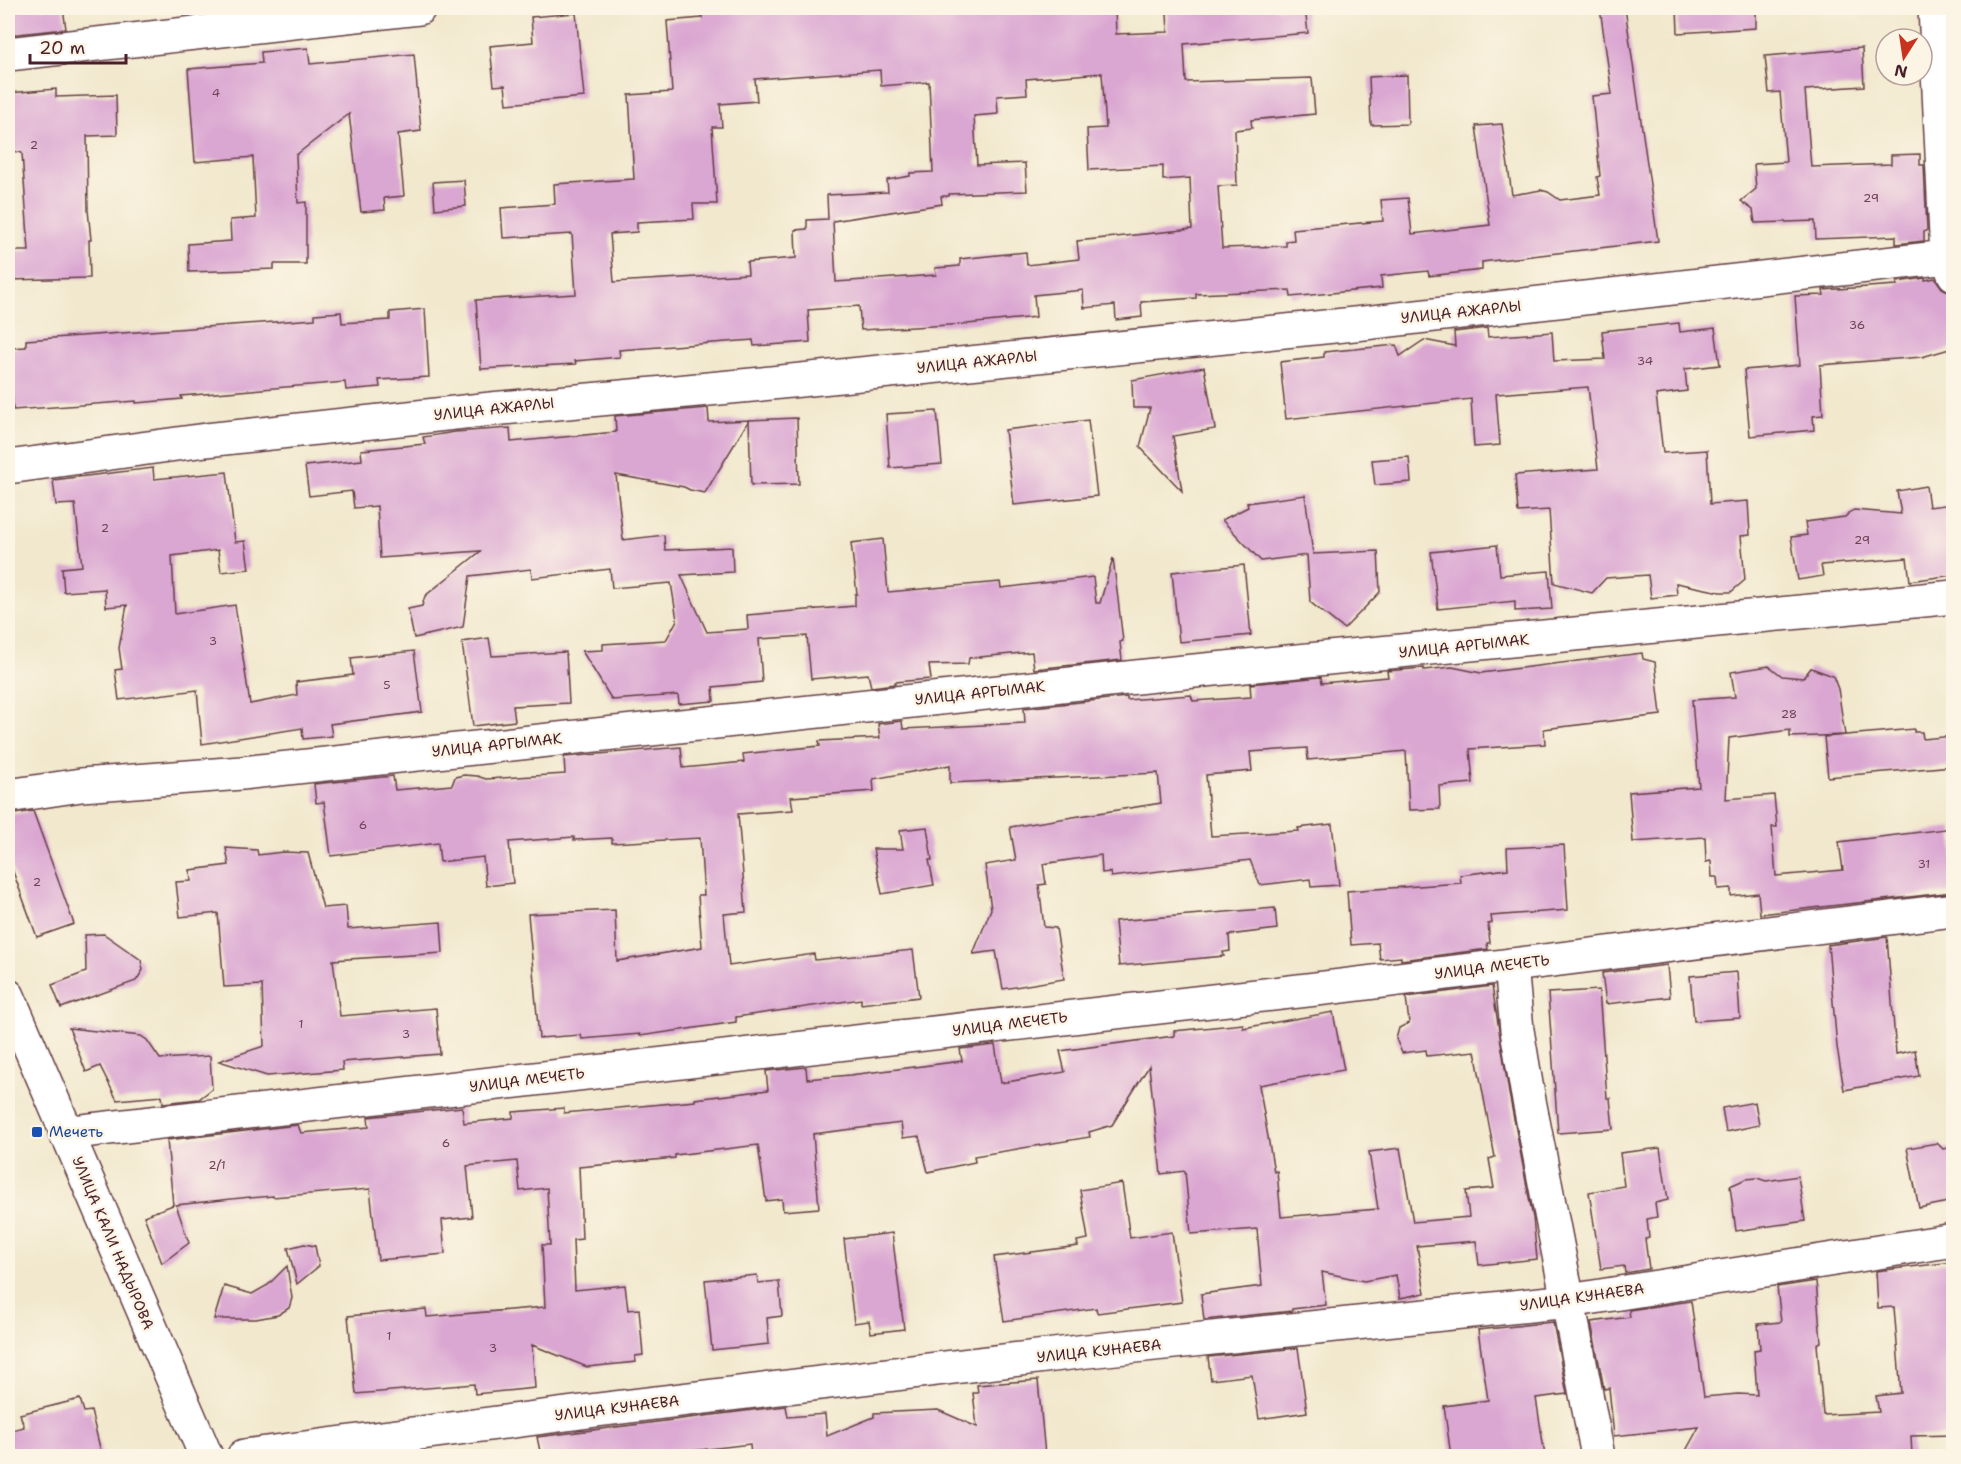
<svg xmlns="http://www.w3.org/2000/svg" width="1961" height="1464" viewBox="0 0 1961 1464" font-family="'Shantell Sans',sans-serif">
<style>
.building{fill:#daa6d2;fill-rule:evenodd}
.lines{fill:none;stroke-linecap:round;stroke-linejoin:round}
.minor-casing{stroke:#633d43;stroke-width:36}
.minor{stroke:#fff;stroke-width:33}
.transit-dot{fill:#1a4fb4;stroke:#fcf5e5;stroke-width:2}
.labels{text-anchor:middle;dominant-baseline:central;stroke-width:5;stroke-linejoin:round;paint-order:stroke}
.number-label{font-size:12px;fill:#6e4155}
.street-label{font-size:15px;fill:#4a1f2b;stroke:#fcf5e5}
.transit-label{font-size:15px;fill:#164399;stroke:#fcf5e5;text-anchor:start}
</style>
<rect width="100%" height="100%" fill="#fcf5e5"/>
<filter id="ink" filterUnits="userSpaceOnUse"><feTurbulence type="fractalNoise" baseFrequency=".0167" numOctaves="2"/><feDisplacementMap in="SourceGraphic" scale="12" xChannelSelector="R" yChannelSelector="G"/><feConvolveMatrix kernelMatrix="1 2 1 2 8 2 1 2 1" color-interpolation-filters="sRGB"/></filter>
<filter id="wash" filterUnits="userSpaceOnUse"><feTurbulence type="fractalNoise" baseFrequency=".008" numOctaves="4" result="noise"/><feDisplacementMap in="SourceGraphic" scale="24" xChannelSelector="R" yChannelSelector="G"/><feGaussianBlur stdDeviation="1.35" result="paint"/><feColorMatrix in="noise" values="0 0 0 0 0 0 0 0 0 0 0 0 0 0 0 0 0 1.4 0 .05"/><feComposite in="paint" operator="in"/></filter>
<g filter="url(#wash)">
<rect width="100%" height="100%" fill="#f1e8cd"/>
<g id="blocks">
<g class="building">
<polygon points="8,8 63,8 66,29 8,35"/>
<path d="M702,8H1115L1116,34L1168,32L1167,13L1170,12L1169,8H1305L1308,33L1184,44L1186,82L1312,78L1315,114L1251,120L1252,128L1235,130L1237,185L1218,186L1222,248L1286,246V241L1294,240L1293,229L1383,221L1381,200L1408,198L1412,234L1490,225L1476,126L1502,124L1512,195L1541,190L1548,192L1560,200L1600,195L1597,177L1600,176L1592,96L1612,94L1600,8H1625L1658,241L1482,262V270L1429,276L1428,271L1381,276L1382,288L1291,297L1290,290L1196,294V298L1141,302L1142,317L1116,320L1115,305L1084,308L1083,290L1034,295L1036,317L967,324L861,330L859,306L808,310L810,342L754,346L753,340L619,350L620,357L575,361L576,364L481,369L476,300L576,294L572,234L503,238L501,208L555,204L554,184L634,179L629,95L672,92L667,21L702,18ZM880,70L881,86L929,82L933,172L910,173V176L887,180L888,192L827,195L828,219L807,220V229L795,230L796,258L747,262L748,274L614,282L610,234L637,232V222L694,219L693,204H717L712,127H722L720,104L757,101L755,79ZM1102,73L1106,128L1087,129L1089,170L1163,166V180L1190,178L1192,229L1077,241L1079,259L1027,265L1026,252L960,259V266L935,268L936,275L836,282L833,221L942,204L941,196H949V194L1027,191L1025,163L977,165L974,116L998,114L997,96L1027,94L1026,79Z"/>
<polygon points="1677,8 1756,8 1756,28 1678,33"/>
<polygon points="576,13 584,97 507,104 505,85 494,86 490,46 533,42 531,17"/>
<polygon points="308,48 310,64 414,54 421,131 398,134 404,196 384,198 385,210 361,212 349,114 296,155 298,203 306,202 306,264 274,264 274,269 189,272 188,244 231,241 230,220 256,218 253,157 195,162 188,69 262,63 261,52"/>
<polygon points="1862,48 1864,86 1805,90 1811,167 1891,164 1891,155 1920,154 1920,165 1924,165 1927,230 1924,232 1924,241 1896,244 1896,236 1816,239 1815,221 1755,223 1753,210 1741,201 1756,189 1754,164 1786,162 1780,92 1769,93 1765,56"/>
<polygon points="1407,75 1408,124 1371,125 1369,77"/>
<polygon points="56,89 56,97 116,95 117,135 87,136 88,210 91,240 89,240 90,278 8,280 8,251 29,251 22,153 8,150 8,93"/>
<polygon points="464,180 466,206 435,209 433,182"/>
<polygon points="1925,278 1925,280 1935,278 1942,288 1948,291 1953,310 1953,348 1922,357 1820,365 1823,415 1813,416 1814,430 1750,436 1744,370 1800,365 1795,296 1824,295 1823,290 1897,285 1897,282"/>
<polygon points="425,309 429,377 379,380 380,387 346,390 345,382 181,396 182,399 136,403 136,401 13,410 10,348 26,347 26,340 315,319 315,314 341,312 342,323 390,320 390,312"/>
<polygon points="1679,323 1680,332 1715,328 1720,365 1685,369 1687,391 1656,395 1663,453 1707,450 1710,504 1748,501 1750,535 1741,536 1745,580 1731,592 1720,592 1676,583 1677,595 1651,598 1648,575 1606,578 1592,593 1554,583 1549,510 1518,512 1515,475 1598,469 1588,387 1496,394 1500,445 1474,447 1471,399 1286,419 1280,362 1324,357 1324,352 1396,345 1400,356 1424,340 1455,346 1454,332 1487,328 1488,337 1552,332 1554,361 1605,359 1602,331"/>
<polygon points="1204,367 1215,429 1173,436 1182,491 1140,447 1150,408 1133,408 1132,380"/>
<polygon points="708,408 709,422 749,420 705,493 690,490 684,487 616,475 623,540 664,535 665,550 732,547 733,572 681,575 707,632 748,629 747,615 855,606 855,594 857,594 851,543 883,539 888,592 1000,582 1001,588 1093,577 1096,603 1100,603 1113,558 1123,641 1120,642 1122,660 1034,669 1032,652 969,658 968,664 929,665 931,679 895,682 895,684 871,687 868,674 811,679 807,636 759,639 762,682 713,687 714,701 679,704 678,695 612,700 582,651 603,650 603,644 666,640 677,620 671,583 612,588 610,569 532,578 531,569 470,576 463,627 414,638 408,609 422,606 425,596 481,551 380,558 377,506 354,508 352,491 309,496 305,466 362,460 361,450 425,444 423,437 455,432 510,428 511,442 616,432 615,416"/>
<polygon points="937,411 942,464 890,468 886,414"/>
<polygon points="797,418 799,484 751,485 749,420"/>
<polygon points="1088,420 1097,496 1014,505 1005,430"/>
<polygon points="1409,457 1411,482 1375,485 1372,460"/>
<polygon points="153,468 154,479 227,472 235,542 245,541 249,569 221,572 218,550 172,556 175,614 235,605 250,704 297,695 296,682 353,675 351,658 414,651 422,712 330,724 332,736 303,739 302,728 202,744 197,690 119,700 115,670 122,669 119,648 127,605 106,607 105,589 64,592 62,568 82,566 75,504 56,505 53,480"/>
<polygon points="1926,486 1929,507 1953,504 1953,575 1910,581 1907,558 1821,565 1823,576 1798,580 1791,537 1807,535 1805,522 1845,517 1850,512 1854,510 1901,514 1897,491"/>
<polygon points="1305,495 1313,554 1378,551 1380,592 1344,629 1310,602 1307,555 1261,561 1222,520 1248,507 1247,503"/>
<polygon points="1497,545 1500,575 1549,571 1552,609 1515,611 1515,601 1438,609 1431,552"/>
<polygon points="1244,565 1251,635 1179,642 1172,572"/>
<polygon points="489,638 492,656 566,652 569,703 513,706 515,721 473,726 462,642"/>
<polygon points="1642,653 1643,659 1655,662 1661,715 1544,729 1545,744 1470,749 1473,783 1439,786 1440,809 1409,810 1406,751 1308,760 1307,748 1250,752 1252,771 1206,775 1211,836 1299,831 1298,828 1332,824 1339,885 1311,887 1310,879 1260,885 1250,860 1111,877 1110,872 1102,873 1101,855 1043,864 1046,884 1039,885 1044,927 1056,928 1064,979 1003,989 996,951 973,954 991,909 985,865 1016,860 1010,827 1161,803 1158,773 950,783 950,765 873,779 874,791 791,797 793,810 738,814 746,912 724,914 729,966 814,954 815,960 913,950 919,997 861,1004 861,999 736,1017 736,1022 640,1036 640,1034 582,1039 581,1035 539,1038 528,914 615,910 617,961 702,947 698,895 704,895 700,838 612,843 612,838 574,840 574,837 509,842 513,883 486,886 483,857 440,862 438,843 331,856 324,802 316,803 314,784 393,776 395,790 452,785 455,777 464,775 477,776 486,779 565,774 564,757 681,747 683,768 744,762 743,754 820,746 819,741 880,738 878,724 902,721 903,729 1025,723 1024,708 1127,697 1127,700 1191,695 1193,701 1251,697 1250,684 1321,677 1322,683 1388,677 1387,671 1424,668 1424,670 1452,667 1481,673"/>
<polygon points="1769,666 1782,676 1803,678 1811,668 1833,676 1838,689 1845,735 1790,737 1790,730 1729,738 1726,799 1774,795 1777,827 1772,827 1776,876 1843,870 1839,842 1953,828 1953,892 1760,914 1758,893 1731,896 1731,888 1718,889 1717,877 1712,877 1711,861 1706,862 1705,837 1633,842 1629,792 1699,787 1692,700 1735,697 1731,672"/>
<polygon points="1914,729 1914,732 1922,732 1923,739 1953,736 1953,766 1828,777 1824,737"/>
<polygon points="33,811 74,924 37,937 8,858 8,815"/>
<polygon points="927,827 932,860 929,860 934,885 882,894 873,849 903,849 900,830"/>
<polygon points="1564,845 1568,910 1491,916 1492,923 1488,924 1490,943 1487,943 1488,949 1401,960 1401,957 1380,959 1378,943 1351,945 1347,891 1461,883 1460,875 1508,869 1507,848"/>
<polygon points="226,848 257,850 258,855 283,852 308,853 323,908 346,906 348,929 441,922 443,953 333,960 340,1016 436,1008 440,1054 342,1062 343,1070 267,1076 219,1061 264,1046 262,985 224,987 218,913 180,917 176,882 191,881 190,870 229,865"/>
<polygon points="1275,908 1277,929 1229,935 1230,951 1223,952 1224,956 1119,966 1115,921"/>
<polygon points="104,934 141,960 143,970 136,981 61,1008 52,985 86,972 85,935"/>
<polygon points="1887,937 1896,1054 1915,1050 1919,1076 1844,1090 1837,1047 1828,945"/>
<polygon points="1667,965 1670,997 1606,1004 1602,973"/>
<polygon points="1737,972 1740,1018 1694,1021 1690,976"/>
<polygon points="1492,986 1509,1093 1533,1218 1537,1259 1479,1265 1476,1241 1417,1246 1425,1293 1400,1298 1396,1275 1364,1281 1322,1272 1326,1305 1292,1309 1292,1311 1204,1320 1201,1294 1262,1286 1257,1229 1191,1234 1185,1171 1161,1174 1149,1066 1112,1125 1089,1132 1090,1137 974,1156 975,1162 928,1172 919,1136 903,1138 901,1123 813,1134 819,1208 783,1211 782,1199 766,1201 758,1145 675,1155 675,1158 579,1167 582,1239 573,1240 575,1290 625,1285 628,1310 639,1309 643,1355 635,1356 636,1362 587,1367 532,1345 535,1388 475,1394 474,1384 356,1394 348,1316 426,1309 427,1317 545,1307 542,1245 550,1245 547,1188 520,1191 517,1161 467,1166 472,1217 442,1220 445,1254 378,1260 370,1189 273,1197 273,1196 250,1198 250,1197 176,1205 189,1243 162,1263 144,1216 173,1205 167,1140 298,1125 301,1133 369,1127 368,1117 462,1107 464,1123 513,1118 513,1112 564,1108 564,1113 695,1101 695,1099 768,1090 766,1071 806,1067 807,1079 850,1075 962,1061 960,1049 995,1045 1001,1083 1065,1072 1060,1051 1174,1036 1174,1031 1243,1024 1243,1028 1333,1012 1344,1070 1259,1085 1274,1172 1277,1171 1281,1217 1378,1209 1369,1152 1400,1148 1413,1222 1469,1217 1466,1191 1494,1188 1489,1159 1495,1157 1475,1051 1427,1056 1426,1050 1402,1053 1396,1039 1399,1028 1409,1023 1406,997"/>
<polygon points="1599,990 1607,1098 1610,1098 1613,1129 1558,1133 1548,993"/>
<polygon points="69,1028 141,1036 147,1040 160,1059 210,1056 212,1089 199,1099 163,1103 162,1096 117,1100 100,1066 86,1072"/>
<polygon points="1755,1102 1759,1125 1726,1132 1722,1108"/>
<polygon points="1937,1143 1943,1149 1953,1147 1953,1201 1919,1208 1907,1148"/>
<polygon points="1660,1148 1668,1200 1655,1203 1657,1217 1647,1219 1649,1238 1645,1239 1649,1269 1625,1273 1624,1266 1601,1269 1589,1192 1624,1186 1620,1153"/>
<polygon points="1798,1176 1805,1221 1736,1231 1730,1186 1746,1179 1757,1178 1766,1181"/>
<polygon points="1122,1183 1130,1238 1172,1232 1182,1302 1097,1313 1096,1308 1004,1321 994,1257 1078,1246 1077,1241 1088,1239 1080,1190"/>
<polygon points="892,1233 904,1329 871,1333 869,1321 854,1323 844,1239"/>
<polygon points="304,1244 315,1246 319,1266 297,1284 288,1248"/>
<polygon points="1953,1262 1953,1435 1911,1436 1912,1456 1683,1456 1699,1427 1614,1436 1609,1388 1604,1389 1591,1322 1630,1317 1629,1310 1691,1301 1704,1397 1738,1394 1757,1395 1754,1350 1760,1349 1758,1324 1781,1322 1777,1287 1816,1281 1821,1342 1817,1344 1823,1415 1879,1412 1876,1396 1901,1393 1894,1307 1878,1308 1876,1271"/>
<polygon points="287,1266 292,1298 289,1308 278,1315 256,1319 214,1319 224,1286 252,1294 268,1285"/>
<polygon points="757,1275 758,1283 779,1281 782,1316 767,1318 769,1344 712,1350 705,1280"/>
<polygon points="1553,1322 1567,1394 1536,1398 1545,1456 1451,1456 1444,1406 1488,1400 1478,1330"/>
<polygon points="1298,1348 1307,1412 1259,1419 1252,1375 1211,1380 1208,1357"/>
<polygon points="1038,1380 1045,1455 1047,1456 751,1456 750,1444 692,1451 692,1456 541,1456 537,1437 786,1406 788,1417 825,1414 827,1436 874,1417 874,1413 938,1410 977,1427 973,1393 978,1393 977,1385"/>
<polygon points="80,1399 84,1412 91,1411 102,1456 8,1456 8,1431 24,1427 20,1414"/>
</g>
</g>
</g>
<g filter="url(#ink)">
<use href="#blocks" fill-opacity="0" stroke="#633d43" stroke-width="1.5"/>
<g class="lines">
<g class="minor-casing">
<g id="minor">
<polyline points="1935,8 1947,257 1954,274"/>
<polyline points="8,54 419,8"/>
<polyline points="8,467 206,440 491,409 752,385 1364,323 1947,257"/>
<polyline points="8,796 81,785 242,773 1174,673 1954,597"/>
<polyline points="1511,965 1517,1030 1527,1090 1598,1456"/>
<polyline points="8,996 206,1456"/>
<polyline points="65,1133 1342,986 1954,910"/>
<polyline points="244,1456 597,1410 1087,1351 1569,1301 1954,1240"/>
</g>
</g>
<use href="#minor" class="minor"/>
</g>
</g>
<rect class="transit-dot" x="31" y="1126" width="12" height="12" rx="3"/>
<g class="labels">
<g class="number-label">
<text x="216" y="93">4</text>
<text x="34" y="145">2</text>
<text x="1871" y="198">29</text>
<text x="1857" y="325">36</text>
<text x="1645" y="361">34</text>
<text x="105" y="528">2</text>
<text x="1862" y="540">29</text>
<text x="213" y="641">3</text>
<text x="387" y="685">5</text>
<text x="1789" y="714">28</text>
<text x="363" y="825">6</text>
<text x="1924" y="864">31</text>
<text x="37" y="882">2</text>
<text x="301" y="1024">1</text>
<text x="406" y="1034">3</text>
<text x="446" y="1143">6</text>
<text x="217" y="1165">2/1</text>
<text x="389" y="1336">1</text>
<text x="493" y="1348">3</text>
</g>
<g class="street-label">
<text transform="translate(1461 312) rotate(-6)">УЛИЦА АЖАРЛЫ</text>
<text transform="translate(977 362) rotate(-6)">УЛИЦА АЖАРЛЫ</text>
<text transform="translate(494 409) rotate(-6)">УЛИЦА АЖАРЛЫ</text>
<text transform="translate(1464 646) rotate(-6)">УЛИЦА АРГЫМАК</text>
<text transform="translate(980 693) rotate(-6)">УЛИЦА АРГЫМАК</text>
<text transform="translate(497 745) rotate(-6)">УЛИЦА АРГЫМАК</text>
<text transform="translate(1492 967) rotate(-7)">УЛИЦА МЕЧЕТЬ</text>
<text transform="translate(1010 1024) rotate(-7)">УЛИЦА МЕЧЕТЬ</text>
<text transform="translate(527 1080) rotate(-7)">УЛИЦА МЕЧЕТЬ</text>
<text transform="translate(113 1243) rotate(67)">УЛИЦА КАЛИ НАДЫРОВА</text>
<text transform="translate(1582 1297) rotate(-8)">УЛИЦА КУНАЕВА</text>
<text transform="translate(1099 1351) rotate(-6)">УЛИЦА КУНАЕВА</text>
<text transform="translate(617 1408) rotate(-7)">УЛИЦА КУНАЕВА</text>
</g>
<g class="transit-label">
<text x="49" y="1132">Мечеть</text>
</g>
</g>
<rect width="1961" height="1464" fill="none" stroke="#fcf5e5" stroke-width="30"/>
<g transform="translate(1904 57) rotate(192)"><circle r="28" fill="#fcf5e5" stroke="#b59f9b" stroke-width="1.5"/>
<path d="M0-4.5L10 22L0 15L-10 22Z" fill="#c8321e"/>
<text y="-9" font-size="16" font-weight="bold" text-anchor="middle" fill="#4a1f2b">N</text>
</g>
<path d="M30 54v9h96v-9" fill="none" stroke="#4a1f2b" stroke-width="3"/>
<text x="39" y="54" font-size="18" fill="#4a1f2b" stroke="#fcf5e5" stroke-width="4.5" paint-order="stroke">20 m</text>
</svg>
